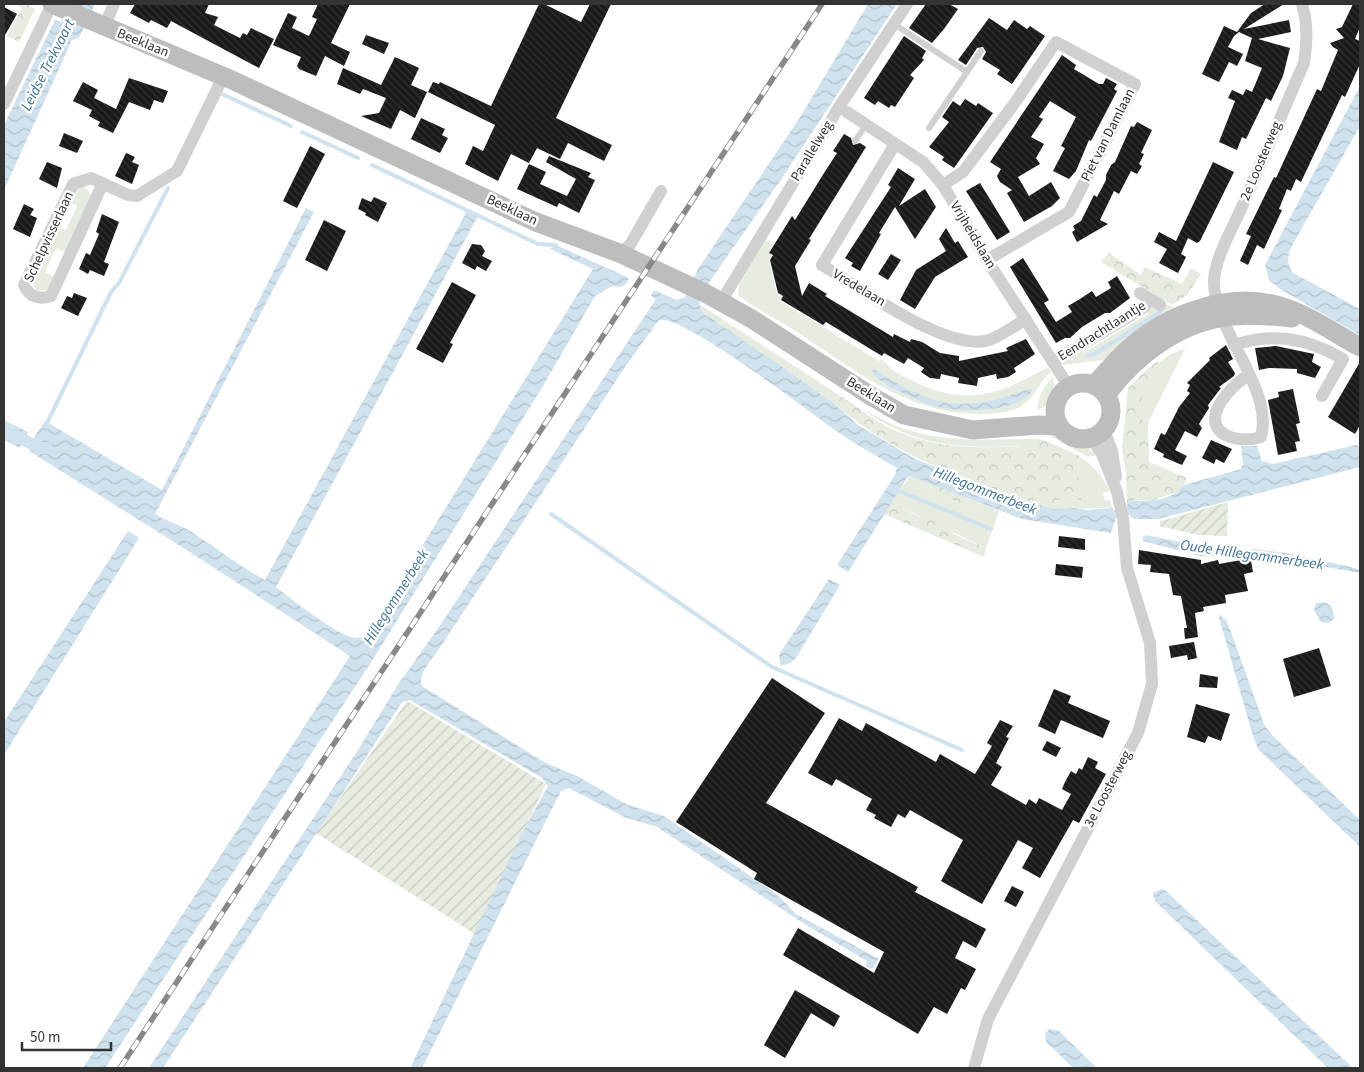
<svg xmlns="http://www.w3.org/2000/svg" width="1364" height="1072" viewBox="0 0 1364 1072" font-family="'Source Sans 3',sans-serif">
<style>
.grass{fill:#e6ecdf}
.forest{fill:url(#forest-crowns)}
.garden{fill:url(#garden-furrows)}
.water{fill:url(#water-waves)}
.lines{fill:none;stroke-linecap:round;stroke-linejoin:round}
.stream{stroke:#cfe2ee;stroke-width:4}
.canal{stroke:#cfe2ee;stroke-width:12}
.building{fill:url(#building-back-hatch)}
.service{stroke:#d0d0d0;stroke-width:6}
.minor{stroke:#d0d0d0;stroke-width:12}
.secondary{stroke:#bdbdbd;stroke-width:19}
.rail-casing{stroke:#888;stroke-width:5.5}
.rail{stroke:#fff;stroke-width:4;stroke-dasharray:11;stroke-linecap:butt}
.labels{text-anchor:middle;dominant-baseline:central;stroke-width:5;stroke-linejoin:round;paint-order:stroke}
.street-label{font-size:14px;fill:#333;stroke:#fff}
.water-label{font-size:15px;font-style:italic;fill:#3f7597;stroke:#fff}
</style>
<defs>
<pattern id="forest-crowns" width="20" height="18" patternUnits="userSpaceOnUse" patternTransform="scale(1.25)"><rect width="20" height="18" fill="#e6ecdf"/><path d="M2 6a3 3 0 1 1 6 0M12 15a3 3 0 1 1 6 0" fill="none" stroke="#c6cbc0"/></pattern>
<pattern id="garden-furrows" width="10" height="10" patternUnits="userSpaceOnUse" patternTransform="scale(1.25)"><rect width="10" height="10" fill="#e6ecdf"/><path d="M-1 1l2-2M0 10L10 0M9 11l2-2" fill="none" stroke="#c6cbc0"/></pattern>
<pattern id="water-waves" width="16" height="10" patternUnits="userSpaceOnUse" patternTransform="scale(1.25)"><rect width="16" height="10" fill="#cfe2ee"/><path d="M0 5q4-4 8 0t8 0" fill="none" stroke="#b2c2cd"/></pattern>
<pattern id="building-back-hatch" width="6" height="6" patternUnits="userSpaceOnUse" patternTransform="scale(1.25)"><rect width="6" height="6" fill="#1a1a1a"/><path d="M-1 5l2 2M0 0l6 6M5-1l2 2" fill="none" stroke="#333"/></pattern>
</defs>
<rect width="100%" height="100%" fill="#fff"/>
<g class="grass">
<polygon points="83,186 90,192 91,198 66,252 56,248 45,272 54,277 47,290 37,291 31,282 56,226 66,230 77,206 67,201 74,189"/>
<path d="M765,240L773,245L769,252L772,255L769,260L777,295L782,297L780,301L879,361L881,359C887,363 888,367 894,371C955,407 989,401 1048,367L1051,372C1038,382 1035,400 1018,408C1006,413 991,414 977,414C907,413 853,369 797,332C778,319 756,309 738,295L739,285Z"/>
<polygon points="1162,303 1174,307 1167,314 1103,360 1063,365 1063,362 1081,351 1083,353 1148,314 1146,311"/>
<polygon points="699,304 839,395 832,402 702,312"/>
<path d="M1185,349L1148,423L1142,420C1142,411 1139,396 1142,388C1150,368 1165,354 1185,349Z"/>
<path d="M1053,378C1057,392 1051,404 1038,410C1036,401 1045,383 1053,378Z"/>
<path d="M862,409C879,417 897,428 915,432C955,443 996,439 1037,439L1030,445C966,449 917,449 862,409Z"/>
<path d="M1054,431C1068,440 1086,443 1096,455L1088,457L1049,435Z"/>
<path d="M1079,456C1093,465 1102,476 1110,491L1103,493L1105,501L1110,500L1112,508L1054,509L1058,500H1082L1078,483Z"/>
<polygon points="910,476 930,483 929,490 976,510 979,503 999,511 986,548 902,508 902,499 899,491"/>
</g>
<g class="forest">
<polygon points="14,4 26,4 35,9 19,42 7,36 22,8"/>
<polygon points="1109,253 1141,275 1145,267 1182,284 1191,268 1201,274 1187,295 1172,305 1101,262"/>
<polygon points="1161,359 1142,389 1142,420 1148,423 1149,462 1187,478 1181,491 1153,500 1129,500 1127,506 1126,474 1122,451 1128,388 1147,369"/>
<path d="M839,395C854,404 868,416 884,425C918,444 963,449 1001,447C1014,446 1027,448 1037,439L1047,441L1079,456L1078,483L1082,500H1058L1054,509C975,485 895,457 832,402Z"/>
<polygon points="930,483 979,503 976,510 929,490"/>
<polygon points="899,491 902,499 902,508 919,517 931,512 936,524 950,519 953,534 986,548 984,557 884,514"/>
</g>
<g class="garden">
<polygon points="1228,502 1227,536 1198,535 1160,526 1160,521 1165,520"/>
<polygon points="407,701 546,784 475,934 316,833"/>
</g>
<g class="water">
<polygon points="69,4 95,4 79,38 72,40 4,190 4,125 55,20 61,22"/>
<path d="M868,4H897L782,178L710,281L699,304L702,312L775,362L832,402L858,425L915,459L1010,496L1054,509L1072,508L1088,510L1112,508L1114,510L1126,508L1129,500C1146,502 1174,501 1184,485L1241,469L1243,464L1241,446H1257L1262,461L1273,464L1356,445L1360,447V467L1158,519H1134L1127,514L1116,518L1111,533L1022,519L910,476L907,478L848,572L837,565L895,475L897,468C876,456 855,444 835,430C809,412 683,314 659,320L627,364L437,652C430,662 418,674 422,686L544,762L577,776L628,805L664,816L779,896L796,914L879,959L872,969L866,966L867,961L806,925L657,827L624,817L569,788L561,791L422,1068H410L521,835L548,786L542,778L410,700L402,702L163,1068H149L358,750L397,686L441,624L656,299L651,296L654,290L677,300L685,297L698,269L799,119Z"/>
<path d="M1360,86V126L1294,242C1288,253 1285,262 1293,273L1360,309V335L1280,289L1269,280L1265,265Z"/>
<path d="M306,208L314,212L155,514C166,521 178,524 190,531C215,547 239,566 265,580L467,211L478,216L276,587C291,599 338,636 355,638C362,639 366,633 371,629L593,269L550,249L556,245L629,278L626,284L619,287L612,286L595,296L543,386L370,664L105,1068H83L350,656L182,547L29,451L35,436L45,421L162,490Z"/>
<path d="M874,369C933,408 965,414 1031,388L1033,390C1017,413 963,413 939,407C923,403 910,397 896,390C888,386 876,379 872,371Z"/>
<polygon points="4,420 28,432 20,448 4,440"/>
<polygon points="128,531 139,538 4,755 4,722"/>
<polygon points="1146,535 1219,550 1255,549 1286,553 1351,567 1360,570 1360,573 1263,556 1200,556 1143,541 1143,537"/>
<polygon points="829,579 840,585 796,658 790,663 781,666 779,655"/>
<path d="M1325,602C1332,606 1334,611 1334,619L1328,623L1321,622L1314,610L1316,603Z"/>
<polygon points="1218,614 1227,621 1264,724 1272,735 1360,820 1360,847 1258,749 1252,733"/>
<polygon points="1161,889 1165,890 1353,1068 1328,1068 1155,901 1153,893"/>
<polygon points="1050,1029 1059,1031 1097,1068 1073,1068 1046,1042 1045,1033"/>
</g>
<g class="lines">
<g class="stream">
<polyline points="222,94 291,126"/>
<polyline points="302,132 358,158"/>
<polyline points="372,165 538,244 556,245"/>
<polyline points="1087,356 1095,354 1160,312"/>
<polyline points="47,423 111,292 119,283 168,188"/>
<polyline points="899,491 991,529"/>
<polyline points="551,514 772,667 962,750"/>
</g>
<polyline class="canal" points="4,430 40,448 47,448"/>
</g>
<g class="building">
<polygon points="135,4 209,4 205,13 218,17 214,25 240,38 243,33 247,35 251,28 274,39 259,68 171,21 167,28 151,20 149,23 130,13"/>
<polygon points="318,4 350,4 331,43 350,52 344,66 325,56 316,76 299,69 297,66 301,57 273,45 288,13 297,17 292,28 309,36 317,19 312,17"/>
<polygon points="539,4 544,4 581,22 590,4 611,4 556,118 612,145 604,161 568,143 560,159 537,148 529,163 511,154 498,181 465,164 473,146 483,151 495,125 428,92 433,82 439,84 440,82 491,106"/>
<polygon points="926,4 949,4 958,9 944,29 932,43 909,28"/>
<polygon points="1265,4 1284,4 1244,29 1289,20 1291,32 1258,39 1290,48 1283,76 1271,101 1266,98 1246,139 1242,137 1237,150 1219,142 1235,101 1228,98 1232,90 1243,95 1246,89 1252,92 1262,68 1245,61 1252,38 1239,32 1234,36 1228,47 1243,54 1237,66 1229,62 1219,82 1202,74 1224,26 1237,32 1251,13"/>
<polygon points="1353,4 1360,4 1360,27 1355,39 1360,41 1360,64 1345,97 1342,95 1301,182 1296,179 1291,191 1287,189 1279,209 1282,210 1264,249 1257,245 1248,265 1240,261 1251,236 1246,234 1268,189 1274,177 1276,178 1317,89 1321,91 1338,50 1333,47 1330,43 1344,38 1336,29 1342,27"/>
<polygon points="4,7 17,14 4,37"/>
<polygon points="989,18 1007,30 1014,20 1027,29 1030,26 1045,36 1012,84 997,74 1000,70 982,59 986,52 983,47 977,48 966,65 958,60"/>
<polygon points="366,35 389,43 384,54 362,44"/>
<polygon points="904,36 926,51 922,58 924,60 910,75 914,78 895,107 891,105 889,108 878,101 875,105 864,98"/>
<polygon points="1062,55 1076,65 1074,69 1099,84 1103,84 1106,78 1117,84 1114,89 1117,91 1091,141 1089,140 1076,171 1069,179 1053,171 1065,148 1061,146 1076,117 1050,101 1039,117 1043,119 1031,137 1044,144 1036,158 1040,164 1018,177 1029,196 1051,182 1060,198 1052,206 1024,222 1007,193 1012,190 1000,182 997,176 1001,169 990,162"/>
<polygon points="395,57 419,68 411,85 427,92 415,118 400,110 391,129 361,116 379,113 386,98 363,89 360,94 337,84 343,68 381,85"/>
<polygon points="129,78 168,91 163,103 154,100 150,110 129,102 113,133 98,126 100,122 89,116 92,110 73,101 83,82 98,90 94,98 116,109"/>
<polygon points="965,99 976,106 978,103 993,113 954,168 942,160 944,157 929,147 949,122 942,117 953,101 960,106"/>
<polygon points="421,118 445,129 442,135 448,138 440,153 411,139"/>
<polygon points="1137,122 1152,130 1141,153 1144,154 1139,164 1142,166 1137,174 1131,171 1119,194 1114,191 1100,220 1108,224 1077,242 1072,232 1075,230 1073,226 1081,221 1094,195 1097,197 1106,180 1106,175 1111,165 1115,162 1131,126 1134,127"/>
<polygon points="64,133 83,141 77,153 59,146"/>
<polygon points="844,134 851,138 853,145 860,143 866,147 809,239 811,240 795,266 802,296 809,283 827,294 825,296 893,337 894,334 910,342 911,339 922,342 940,353 959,356 959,361 1008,351 1006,348 1026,339 1035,354 1014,368 1016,372 1008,377 997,379 996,374 978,378 977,386 958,383 959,378 941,374 940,379 930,378 921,372 924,368 908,358 904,364 884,353 882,356 826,322 823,325 781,300 783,296 778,293 770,260 773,255 769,253 792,216 795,220 824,173 837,153 833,151"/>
<polygon points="310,146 325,154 297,208 283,201"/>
<polygon points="126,153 135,157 132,162 139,165 132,184 115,176"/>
<polygon points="549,156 591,173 588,177 595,180 579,213 559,203 557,207 517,189 529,164 546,172 540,184 567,196 576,179 546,162"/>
<polygon points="47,162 62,168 57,188 39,179"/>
<polygon points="1213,162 1234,172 1200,241 1197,243 1188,238 1181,254 1186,257 1178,273 1159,263 1167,249 1154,242 1159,232 1176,241"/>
<polygon points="898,168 915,179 899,206 925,189 936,207 915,239 895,207 879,233 881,234 860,271 851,266 853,263 845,258 891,187 888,185"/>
<polygon points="980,183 1010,232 997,240 966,191"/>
<polygon points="374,197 387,203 378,222 365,215 366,213 358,209 362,198 371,202"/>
<polygon points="24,204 34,209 30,215 37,218 30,237 13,229"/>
<polygon points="102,214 119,222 104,262 109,264 104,276 90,270 88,274 79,269 86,253 90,255 99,234 96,232"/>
<polygon points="324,220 346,231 327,271 305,260"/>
<polygon points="946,228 955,243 958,241 968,257 935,277 915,309 900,300 916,270 946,251 939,239"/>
<polygon points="472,244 481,245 485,251 482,256 492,261 486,271 477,266 475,270 462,263"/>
<polygon points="891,254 901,260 888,280 878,274"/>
<polygon points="1023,258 1049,300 1044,303 1056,322 1072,312 1068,306 1080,299 1092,291 1096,297 1111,288 1108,282 1117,276 1130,298 1110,313 1105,313 1082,327 1070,338 1065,338 1056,343 1010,267"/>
<polygon points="452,282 476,295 450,343 453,344 443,363 416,349"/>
<polygon points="74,293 87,298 78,316 61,308 67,296 72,298"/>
<polygon points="1226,345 1233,359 1228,362 1235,373 1234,376 1219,387 1221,388 1208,405 1209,408 1199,424 1202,428 1197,437 1185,431 1175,450 1187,456 1182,465 1163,457 1164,454 1154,449 1161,433 1165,435 1179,407 1190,393 1187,391 1190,385 1187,383 1210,360 1209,358"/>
<polygon points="1276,346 1314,354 1312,362 1321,367 1315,378 1297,373 1297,369 1269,368 1259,370 1255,348"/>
<polygon points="1360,362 1360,425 1355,434 1328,417"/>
<polygon points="1293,389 1300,423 1296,424 1300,441 1295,442 1297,451 1278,455 1268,400 1279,397 1278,392"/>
<polygon points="1211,440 1232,449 1224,463 1216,459 1214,464 1202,458"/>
<polygon points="1059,536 1085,539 1085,550 1058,547"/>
<polygon points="1139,550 1201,560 1201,564 1218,560 1219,564 1241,560 1242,563 1251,561 1253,572 1244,574 1248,591 1225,595 1226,603 1203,607 1204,611 1195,613 1198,637 1185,639 1184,628 1187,628 1181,596 1173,595 1169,574 1150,572 1151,565 1138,564"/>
<polygon points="1056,564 1083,567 1082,578 1055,575"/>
<polygon points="1194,642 1197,658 1188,660 1187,655 1171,658 1169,646"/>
<polygon points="1319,648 1331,686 1294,697 1283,659"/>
<polygon points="1200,674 1218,677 1217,688 1199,687"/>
<polygon points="772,678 825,713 766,803 918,887 915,892 986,929 976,948 963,941 955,958 976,969 965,990 961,988 947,1014 934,1007 918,1034 783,955 798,928 874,973 884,952 754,879 757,873 676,822"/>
<polygon points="1054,689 1071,696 1068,703 1110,721 1103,738 1061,720 1055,734 1038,726"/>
<polygon points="1196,704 1230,714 1221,741 1208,736 1205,743 1187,737"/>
<polygon points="839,718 862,731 866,723 936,762 940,754 975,774 992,746 987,743 1000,720 1013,726 1006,737 1009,738 996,763 1002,767 991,785 1026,805 1029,799 1036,804 1039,798 1062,810 1071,794 1062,789 1065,782 1071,771 1076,774 1079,768 1082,770 1088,757 1098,762 1095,768 1106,774 1079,823 1073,820 1040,878 1022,868 1033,848 1018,840 982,904 941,881 963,840 910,810 905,818 898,814 891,827 874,818 876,815 866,810 872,799 836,779 832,786 808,773"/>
<polygon points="1047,741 1061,748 1056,757 1042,750"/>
<polygon points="1012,886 1024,892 1016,907 1004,901"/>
<polygon points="795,990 840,1016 834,1027 811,1013 785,1058 764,1045"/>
</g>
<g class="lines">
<g class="service">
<polyline points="894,24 967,72 981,51"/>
<polyline points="929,128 967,72"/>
<polyline points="855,141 866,125"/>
</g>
<g class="minor">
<polyline points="104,27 114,4"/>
<polyline points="4,104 52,4"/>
<polyline points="847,112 923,162 943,185 987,260 1069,387"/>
<path d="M895,144L822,265C858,287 948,353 989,340C1001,336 1014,326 1026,319"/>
<path d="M103,183L51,296C39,300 29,297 24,285L73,184L91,178L128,195L137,196L177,171L223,77"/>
<polyline points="943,185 963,172 1014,104 1056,42 1135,84 1069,212 987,260"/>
<polyline points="619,253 630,245 661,191"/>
<polyline points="1140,293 1160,305"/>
<polyline points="721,302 839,107 907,4"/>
<path d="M1234,345C1273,332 1307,338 1343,359L1322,396"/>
<polyline points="1053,362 1143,308 1151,300"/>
<path d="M1249,375C1236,382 1214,404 1215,420C1217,440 1246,442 1261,437C1274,389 1216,334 1214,284C1213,262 1232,229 1241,209C1262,160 1283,112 1304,63C1307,42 1308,24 1302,4"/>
<polyline points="1104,430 1112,451 1116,477"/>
<polyline points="974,1068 988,1019 1138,733 1152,684 1150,643 1127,568 1123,518 1117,492 1102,454 1091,438"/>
</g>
<g class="secondary">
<polyline points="52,4 232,80 536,222 619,253 705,293 752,319 871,396 904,415 973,430 1039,425 1059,426"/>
<circle cx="1083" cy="411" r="28"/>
<path d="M1094,385C1105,374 1114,362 1125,352C1161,318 1221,292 1272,304C1304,311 1332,332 1360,347"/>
<path d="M1106,395C1137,354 1182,320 1234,316C1253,314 1273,316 1292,318"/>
</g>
<g class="rail-casing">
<polyline id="rail" points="120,1068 822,4"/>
</g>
<use href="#rail" class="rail"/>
</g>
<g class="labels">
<g class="street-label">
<text transform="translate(143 43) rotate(22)">Beeklaan</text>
<text transform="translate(1108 135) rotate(-63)">Piet van Damlaan</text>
<text transform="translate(812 151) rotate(-59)">Parallelweg</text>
<text transform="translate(1261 161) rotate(-67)">2e Loosterweg</text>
<text transform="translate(512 210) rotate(25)">Beeklaan</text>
<text transform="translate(973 235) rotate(59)">Vrijheidslaan</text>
<text transform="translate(49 237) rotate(-65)">Schelpvisserlaan</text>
<text transform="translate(859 288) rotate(31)">Vredelaan</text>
<text transform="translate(1102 331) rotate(-32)">Eendrachtlaantje</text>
<text transform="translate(871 395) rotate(32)">Beeklaan</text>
<text transform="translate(1108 789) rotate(-62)">3e Loosterweg</text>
</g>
<g class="water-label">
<text transform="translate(48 65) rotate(-63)">Leidse Trekvaart</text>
<text transform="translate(985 491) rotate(21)">Hillegommerbeek</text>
<text transform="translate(1252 555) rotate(8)">Oude Hillegommerbeek</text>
<text transform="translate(396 597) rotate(-58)">Hillegommerbeek</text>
</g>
</g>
<rect width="1364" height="1072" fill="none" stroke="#333333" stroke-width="10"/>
<path d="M22 1042v8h89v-8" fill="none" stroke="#333333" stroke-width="2.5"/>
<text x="30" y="1042" font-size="15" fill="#333333" stroke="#ffffff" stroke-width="4" paint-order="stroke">50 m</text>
</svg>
